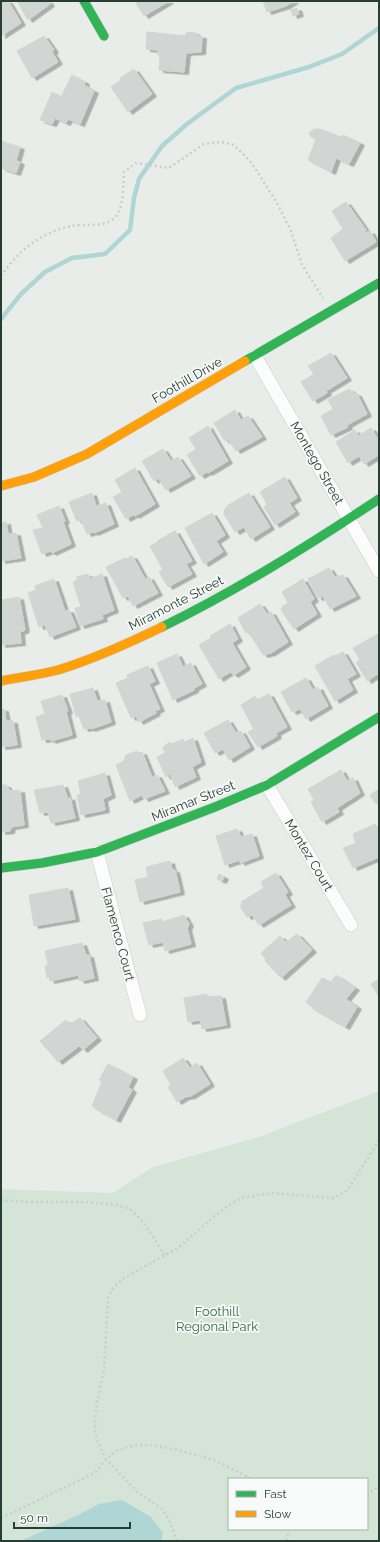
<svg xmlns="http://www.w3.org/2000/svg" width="380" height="1542" viewBox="0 0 380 1542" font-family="Raleway,sans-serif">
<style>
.green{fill:#d4e4d6;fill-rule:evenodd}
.water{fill:#afd5d5}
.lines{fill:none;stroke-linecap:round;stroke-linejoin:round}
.stream{stroke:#afd5d5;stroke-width:4.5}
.building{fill:#d1d5d3;stroke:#d1d6d3;filter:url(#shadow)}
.street-casing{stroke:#c5cac7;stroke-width:14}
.fast-casing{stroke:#c4cac7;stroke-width:10}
.slow-casing{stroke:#c4cac7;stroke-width:10}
.path{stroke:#c8ceca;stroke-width:2.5;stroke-dasharray:2 3;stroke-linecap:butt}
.street{stroke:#fcfcfc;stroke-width:13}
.fast{stroke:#30b455;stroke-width:9}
.slow{stroke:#ff9f0a;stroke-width:9}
.labels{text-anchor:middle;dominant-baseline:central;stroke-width:3.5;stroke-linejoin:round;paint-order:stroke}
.street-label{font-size:13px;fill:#273e35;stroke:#f7faf8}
.park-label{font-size:13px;fill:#367144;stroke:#f7faf8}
</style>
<defs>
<filter id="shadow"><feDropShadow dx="4.5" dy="2.5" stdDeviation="0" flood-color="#0004"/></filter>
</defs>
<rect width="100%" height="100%" fill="#e8edea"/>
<path class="green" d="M379,1091V1541H1V1189L113,1193L153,1167L259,1137ZM229,1479H367V1529H229Z"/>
<polygon class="water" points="122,1500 151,1517 163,1533 161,1541 21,1541 80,1514 99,1504"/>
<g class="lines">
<polyline class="stream" points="1,319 21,294 45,272 72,258 105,254 130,230 134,198 139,179 162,146 187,124 236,88 309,67 342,54 379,28"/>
</g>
<g class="building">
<polygon points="5,1 8,1 21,23 1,36 1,3"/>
<polygon points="17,1 48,1 50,4 28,20"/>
<polygon points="138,1 169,1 144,16 136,3"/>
<polygon points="263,1 294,1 286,6 267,12"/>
<polygon points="297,8 299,14 293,16 291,10"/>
<polygon points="147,32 186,36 186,33 195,32 195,36 202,36 201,52 186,53 184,72 159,70 160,55 158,55 158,50 146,49"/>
<polygon points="44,36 54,50 52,52 58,62 32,78 17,51"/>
<polygon points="134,69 152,94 128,112 111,87 121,80 120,78"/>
<polygon points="72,75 85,82 84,85 94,91 80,124 68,119 66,123 55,118 52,124 40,120 52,92 61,97"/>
<polygon points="314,129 320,129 341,137 343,135 360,143 349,164 336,158 331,172 308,160 316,139 311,137 309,133"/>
<polygon points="1,141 20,147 16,161 20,162 16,173 1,168"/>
<polygon points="346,202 366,230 365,230 366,233 370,231 376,242 345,261 331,238 343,229 332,211"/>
<polygon points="331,353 347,378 326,391 327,393 313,401 301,382 314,374 308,366"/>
<polygon points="349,389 355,394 357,394 367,414 347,425 348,427 331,435 321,416 333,409 328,400"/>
<polygon points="235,410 241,420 248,416 262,437 236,451 228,439 225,441 214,423"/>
<polygon points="208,426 228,461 208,473 207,472 200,476 187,455 196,449 189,438"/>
<polygon points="371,428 379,441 379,455 364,464 359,456 348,463 336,442 355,430 358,436"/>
<polygon points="163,449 171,461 178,457 191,476 166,490 158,478 154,481 142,461"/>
<polygon points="135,468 155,504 135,516 135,514 126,519 113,497 122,492 115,480"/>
<polygon points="285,477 297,498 289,503 295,512 275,525 264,507 267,504 260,492"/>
<polygon points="92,493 96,506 106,503 114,524 94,533 93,532 87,534 81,520 77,521 69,502"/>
<polygon points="249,493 270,527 251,539 244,527 235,532 224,514 225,509 228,505"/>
<polygon points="59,506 65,521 63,522 71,544 52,553 50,551 42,554 33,530 43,528 37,515"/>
<polygon points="212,513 225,535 216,541 223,552 204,564 185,528"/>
<polygon points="6,522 8,534 16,533 21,558 1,561 1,523"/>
<polygon points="175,531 192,561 186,564 192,574 168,587 159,572 163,570 150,546 158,542 157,541"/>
<polygon points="131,556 133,557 145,579 149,577 158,593 133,606 128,596 123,598 106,567 125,558 126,559"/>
<polygon points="329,568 335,577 343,575 356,596 330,609 323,596 318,598 308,579"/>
<polygon points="88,574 90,579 102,574 114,610 102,615 103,619 80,626 75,608 81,607 73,582 78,579 76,577"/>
<polygon points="54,579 65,611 69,610 76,627 50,637 45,625 39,627 28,593 36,590 35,586"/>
<polygon points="303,579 314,599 310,602 317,614 294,629 281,610 283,606 288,603 282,592"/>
<polygon points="19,597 25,630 20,632 21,643 1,645 1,600"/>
<polygon points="260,604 267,614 271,612 288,642 271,653 263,655 250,634 248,632 246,633 238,618"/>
<polygon points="230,624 238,639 232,643 246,667 234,675 230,672 219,679 199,645 211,638 210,636"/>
<polygon points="378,634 379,636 379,673 367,681 356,662 360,660 353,648"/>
<polygon points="343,652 356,674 347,679 353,690 335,701 315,666 334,655 335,656"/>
<polygon points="177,654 183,667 191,663 202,684 194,688 194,690 173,700 157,663"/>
<polygon points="148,666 155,681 149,684 160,709 155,711 156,713 139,722 136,716 131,718 116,683 128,678 127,675"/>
<polygon points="306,678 313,690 318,687 328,706 306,719 300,709 292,712 281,692"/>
<polygon points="93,688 97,701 105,700 111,722 91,729 90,728 84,729 79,716 76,716 70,694"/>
<polygon points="269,694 287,727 276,733 277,736 258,747 248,732 254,729 241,705 255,696 257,700"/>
<polygon points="62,695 68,711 66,712 72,735 51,741 51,739 42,740 36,717 45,714 41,701"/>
<polygon points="1,709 4,709 6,721 13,721 17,745 1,747"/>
<polygon points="228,720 236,733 241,731 250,747 229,760 223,749 215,753 204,733"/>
<polygon points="193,738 201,762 192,767 196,777 175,787 170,774 166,777 157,757 165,753 163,747 167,744 170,742 172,744 183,739 184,742"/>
<polygon points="137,751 139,753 142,752 152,777 157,775 165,791 144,799 142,795 130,801 116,765 124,761 126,755"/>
<polygon points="341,770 347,781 353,778 360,793 337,808 339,812 322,822 311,802 314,800 308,789"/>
<polygon points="105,773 111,795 103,799 105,810 81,815 77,795 81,794 78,781"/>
<polygon points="1,785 6,785 10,791 20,790 24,825 11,827 10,831 1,832"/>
<polygon points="63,785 68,799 70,797 75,818 51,823 48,812 40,813 34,790"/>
<polygon points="379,789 379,802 376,804 370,795"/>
<polygon points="375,824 379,830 379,857 353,868 343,848 356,843 353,834"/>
<polygon points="237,829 241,837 252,834 259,856 240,863 240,860 225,865 216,836"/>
<polygon points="170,861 172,870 175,870 180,892 140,902 135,880 148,877 146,867"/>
<polygon points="276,873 288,892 285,895 291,905 259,925 252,915 247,917 240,906 243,904 241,902 264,888 261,882"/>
<polygon points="219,874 224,877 222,881 217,879"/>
<polygon points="68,888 75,919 34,926 29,895"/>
<polygon points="184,915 189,924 187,928 191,944 165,951 163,942 149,945 143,923 162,919 162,922"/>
<polygon points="297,934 312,950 281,978 265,961 266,960 261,953 280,936 286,942"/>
<polygon points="82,943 86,955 89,955 94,978 80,981 78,975 50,981 49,977 47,978 45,966 48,965 45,951"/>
<polygon points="336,975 355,988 346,999 357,1007 345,1027 313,1009 313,1008 306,1002 322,978 331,982"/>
<polygon points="379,979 379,997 371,984"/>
<polygon points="207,994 207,997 221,996 226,1025 202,1029 200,1020 188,1022 184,998"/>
<polygon points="80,1018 97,1038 83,1050 79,1046 58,1062 40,1041 66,1020 70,1024"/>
<polygon points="183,1058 190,1068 197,1063 210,1084 191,1096 185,1097 177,1102 168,1087 171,1085 163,1071"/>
<polygon points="108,1064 133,1077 128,1087 132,1090 116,1120 97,1110 92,1106 102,1082 99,1080"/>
</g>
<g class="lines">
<g class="street-casing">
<g id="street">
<polyline points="255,356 379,571"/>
<polyline points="267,785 351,925"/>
<polyline points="97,852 140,1015"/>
</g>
</g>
<g class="fast-casing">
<g id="fast">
<polyline points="84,1 104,36"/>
<polyline points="245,361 379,283"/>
<path d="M162,627C238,590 309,545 379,499"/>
<polyline points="1,868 42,863 97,852 215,807 267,785 379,717"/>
</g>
</g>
<g class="slow-casing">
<g id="slow">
<polyline points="1,486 34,477 87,454 245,361"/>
<path d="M1,681C20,677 39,675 58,670C94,659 129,643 162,627"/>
</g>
</g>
<g class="path">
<path d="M1,276C18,251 41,232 72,226C85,223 106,229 116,216C124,207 123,184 124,172L136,163L169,168L204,144L221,142L234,145L251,162L277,203L291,231L302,265L323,298"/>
<path d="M1,1200C13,1201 26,1202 38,1202C57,1202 119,1200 132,1211C146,1223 155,1241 165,1256"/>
<polyline points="367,1495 379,1486"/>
<polyline points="1,1518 95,1473 106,1459 118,1450 136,1445 150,1445 174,1449 214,1460 252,1479"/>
<polyline points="177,1541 168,1518 162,1509 136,1491 106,1459 97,1440 94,1425 97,1402 104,1370 108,1298 114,1287 124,1278 178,1248 223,1209 241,1198 271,1193 333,1198 345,1192 351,1185 379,1140"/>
<polyline points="287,1541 289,1529"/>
</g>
<use href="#street" class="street"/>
<use href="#fast" class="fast"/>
<use href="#slow" class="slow"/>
</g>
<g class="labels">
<g class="street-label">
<text transform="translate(187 380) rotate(-30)">Foothill Drive</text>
<text transform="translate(317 463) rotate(60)">Montego Street</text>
<text transform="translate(176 603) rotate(-27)">Miramonte Street</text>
<text transform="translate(193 801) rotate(-22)">Miramar Street</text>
<text transform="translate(309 855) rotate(59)">Montez Court</text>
<text transform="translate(118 934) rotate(75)">Flamenco Court</text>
</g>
<g class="park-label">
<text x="217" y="1311">Foothill<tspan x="217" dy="15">Regional Park</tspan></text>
</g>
</g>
<rect width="380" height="1542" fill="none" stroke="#273e35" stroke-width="4"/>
<rect x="228" y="1478" width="140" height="52" fill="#f7faf8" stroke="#a4afaa"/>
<rect x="236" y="1491" width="20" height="6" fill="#30b455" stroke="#a4afaa"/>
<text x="264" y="1498" font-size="12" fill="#273e35">Fast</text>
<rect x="236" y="1511" width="20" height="6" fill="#ff9f0a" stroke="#a4afaa"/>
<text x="264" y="1518" font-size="12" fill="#273e35">Slow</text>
<path d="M14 1522v6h116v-6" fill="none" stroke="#273e35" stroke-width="2"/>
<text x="20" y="1522" font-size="12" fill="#273e35" stroke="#f7faf8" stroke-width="3" paint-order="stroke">50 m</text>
</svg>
